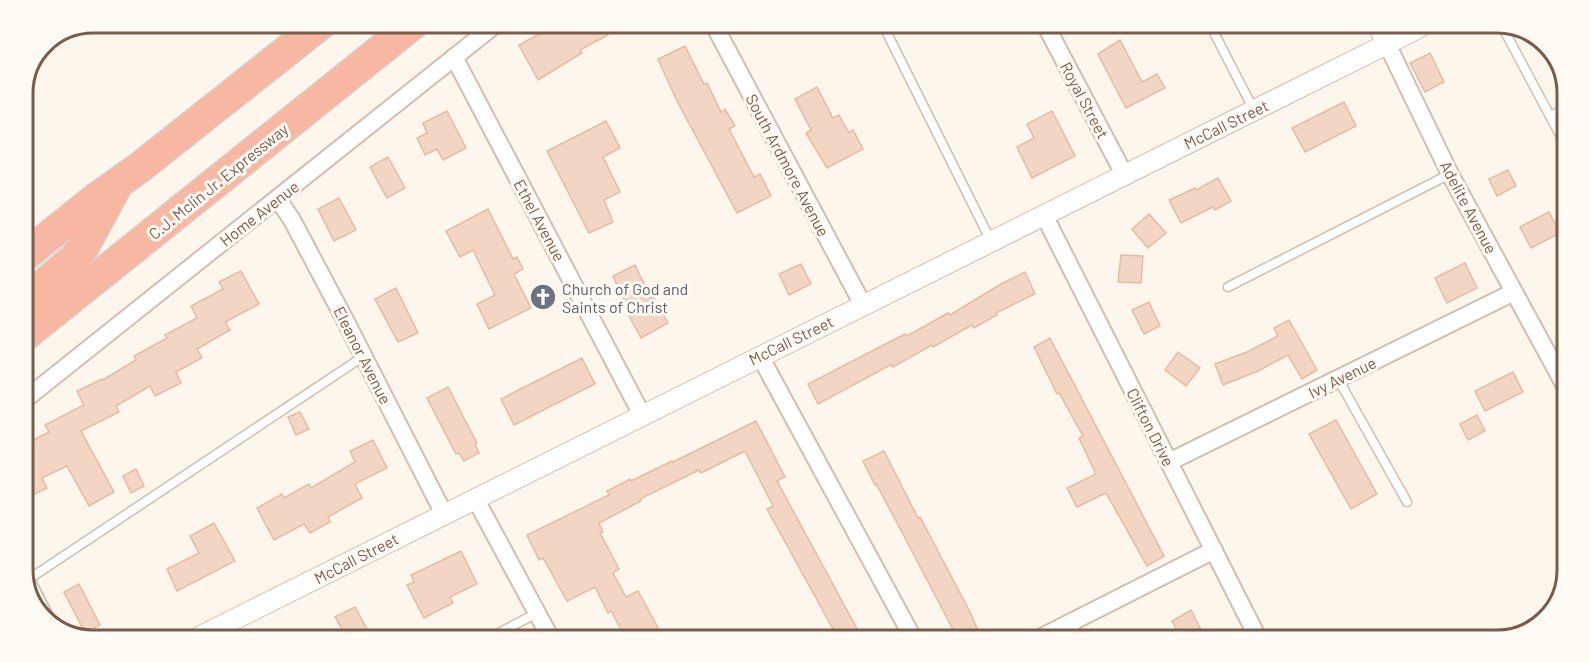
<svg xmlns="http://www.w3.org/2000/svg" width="1590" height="663" viewBox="0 0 1590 663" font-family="Barlow,sans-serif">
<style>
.building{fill:#f3d5c3;stroke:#e6bba3;stroke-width:1.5}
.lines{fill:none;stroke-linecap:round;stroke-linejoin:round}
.service-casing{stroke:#d1beb0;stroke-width:11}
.minor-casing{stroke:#d1beb0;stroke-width:20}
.tertiary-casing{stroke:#d1beb0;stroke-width:22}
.motorway-casing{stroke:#dad1cd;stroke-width:33}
.service{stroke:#fff;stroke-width:8}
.minor{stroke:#fff;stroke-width:16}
.tertiary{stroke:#fff;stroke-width:20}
.motorway{stroke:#f7b7a3;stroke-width:30}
.labels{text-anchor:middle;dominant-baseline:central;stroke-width:6;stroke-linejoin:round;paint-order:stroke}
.street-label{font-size:16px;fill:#7a5c4d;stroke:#fffaf3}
.worship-label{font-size:16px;fill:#5b616d;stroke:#fffaf3;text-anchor:start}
.rim{fill:none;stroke:#7a5c4d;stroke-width:3}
</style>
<rect width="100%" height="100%" fill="#fdf6ec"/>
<g class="building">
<polygon points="557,24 603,24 608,35 580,50 582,53 538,80 519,45"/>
<polygon points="1120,40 1142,82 1157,74 1165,88 1126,108 1098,54"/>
<polygon points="685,46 704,84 707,83 721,112 725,109 735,126 729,129 754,177 760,174 771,196 737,213 676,99 658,59"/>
<polygon points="1430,53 1444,82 1425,92 1410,63"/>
<polygon points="817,87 833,118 839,115 849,133 853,130 863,149 827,168 806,133 811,130 795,99"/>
<polygon points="1344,102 1356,126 1305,152 1292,128"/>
<polygon points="447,111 466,148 443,160 437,149 425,155 417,138 427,133 423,123"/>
<polygon points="1052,111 1075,156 1032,178 1017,147 1034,138 1027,124"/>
<polygon points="606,121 620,148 603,157 620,192 604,200 613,222 589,233 547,151"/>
<polygon points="388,157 405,188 387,198 370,167"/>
<polygon points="1508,170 1516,186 1497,196 1489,179"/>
<polygon points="1218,178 1231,201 1215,210 1213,207 1181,223 1169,200 1195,188 1196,190"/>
<polygon points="339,198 356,230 334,241 318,209"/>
<polygon points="488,209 513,259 517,257 523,269 514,274 531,308 489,329 477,304 495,295 473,250 460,257 446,231"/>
<polygon points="1549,212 1560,233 1531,248 1520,227"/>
<polygon points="1149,214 1166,233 1148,248 1132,229"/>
<polygon points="1121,255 1143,256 1141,283 1118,282"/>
<polygon points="1465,263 1477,288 1447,303 1435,278"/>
<polygon points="801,264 811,284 789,295 779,274"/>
<polygon points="635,265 651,298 653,297 668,323 641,338 627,312 629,310 613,276"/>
<polygon points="241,271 259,304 225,322 230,330 197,349 202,358 176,372 181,383 155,396 150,386 116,406 119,412 81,431 114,492 89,506 67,466 42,478 47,488 31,496 23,480 23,445 49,432 45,425 84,405 77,391 102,379 103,380 136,360 134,356 167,338 165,335 197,318 191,306 223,289 219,282"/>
<polygon points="1025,272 1035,294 996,313 997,315 974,328 972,325 933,347 932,345 893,367 892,364 818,404 808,384 905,334 907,336 948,313 950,315 1001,284"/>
<polygon points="396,288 418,333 398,342 375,299"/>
<polygon points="1149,302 1160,326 1144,334 1132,310"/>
<polygon points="1289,320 1317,370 1302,379 1288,355 1258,371 1223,385 1215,364 1247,352 1278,336 1274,328"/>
<polygon points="1050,338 1164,556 1147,566 1106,493 1077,507 1067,488 1096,474 1079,438 1083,436 1059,393 1057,394 1034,347"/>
<polygon points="1178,352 1200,368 1186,386 1165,370"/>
<polygon points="582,358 595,384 514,425 501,399"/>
<polygon points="1513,372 1523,392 1485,411 1475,391"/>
<polygon points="448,387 477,443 475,445 479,453 464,461 459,453 456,454 427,398"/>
<polygon points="300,412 309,429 296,435 288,417"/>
<polygon points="1477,415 1485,431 1468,440 1460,424"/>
<polygon points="1336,420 1377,494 1351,509 1309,434"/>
<polygon points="756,421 785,477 777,481 862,638 838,638 767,509 773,506 745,451 701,473 699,470 640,499 641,501 599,523 603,532 600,533 619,569 613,573 626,597 638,591 663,637 625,637 611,611 608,613 595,587 567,601 543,558 539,560 527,535 609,495 607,491 630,479 631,481 672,461 673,462"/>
<polygon points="373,440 387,468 355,484 362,498 328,517 330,522 310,533 304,524 274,540 257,508 282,494 284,498 309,484 311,488 355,462 350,451"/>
<polygon points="884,451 918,518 920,517 969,610 982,639 958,639 894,517 876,484 875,485 863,461"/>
<polygon points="136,469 144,486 131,493 123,476"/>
<polygon points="214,523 235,561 177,591 167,569 199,553 190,536"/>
<polygon points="461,551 477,584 450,597 453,603 424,618 407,585 414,582 411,575"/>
<polygon points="79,584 100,625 85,633 64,592"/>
<polygon points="355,607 368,631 359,636 346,636 335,617"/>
<polygon points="1191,610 1203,634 1193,639 1182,639 1172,621"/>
</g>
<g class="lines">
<g class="service-casing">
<g id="service">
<polyline points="883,25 991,241"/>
<polyline points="1211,27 1254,110"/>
<polyline points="1503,28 1567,148"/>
<polyline points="1550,116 1567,108"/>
<polyline points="1228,287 1450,174"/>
<polyline points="1338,379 1407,502"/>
<polyline points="26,581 364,356"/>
<polyline points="1071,623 1080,639"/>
<polyline points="491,637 537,613"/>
</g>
</g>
<g class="minor-casing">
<g id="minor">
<polyline points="714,25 863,305"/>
<polyline points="1046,26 1124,174"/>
<polyline points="1381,47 1387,44 1450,174 1564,384"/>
<polyline points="454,57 642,415"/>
<polyline points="278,199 292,220 344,318 444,514"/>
<polyline points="1044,215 1259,640"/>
<polyline points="760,356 913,638"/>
<polyline points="23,401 496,24"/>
<polyline points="1169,462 1514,292"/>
<polyline points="475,498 550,637"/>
<polyline points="23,575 46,620"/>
<polyline points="1529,631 1539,626"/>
<polyline points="1038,639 1214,550"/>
</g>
</g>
<g class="tertiary-casing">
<g id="tertiary">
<polyline points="1379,27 1387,44 1420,27"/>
<polyline points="201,636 1381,47"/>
</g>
</g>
<g class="motorway-casing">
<g id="motorway">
<polyline points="23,257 94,200 139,168 322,23"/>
<polyline points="23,301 74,259 83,248 115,189"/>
<polyline points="23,337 413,24"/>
</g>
</g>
<use href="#service" class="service"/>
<use href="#minor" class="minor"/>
<use href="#tertiary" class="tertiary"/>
<use href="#motorway" class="motorway"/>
</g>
<defs>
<g id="church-disc" transform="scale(1.35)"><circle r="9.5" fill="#6b7280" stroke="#fffaf3"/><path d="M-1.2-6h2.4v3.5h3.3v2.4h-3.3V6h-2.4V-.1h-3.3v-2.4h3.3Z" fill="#fff"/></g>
</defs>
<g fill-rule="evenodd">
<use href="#church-disc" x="543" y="297"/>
</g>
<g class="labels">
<g class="street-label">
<text transform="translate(1085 100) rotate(62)">Royal Street</text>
<text transform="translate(1226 124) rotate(-26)">McCall Street</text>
<text transform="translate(788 165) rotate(62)">South Ardmore Avenue</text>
<text transform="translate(218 181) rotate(-39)">C.J. Mclin Jr. Expressway</text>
<text transform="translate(1469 207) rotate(62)">Adelite Avenue</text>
<text transform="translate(259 213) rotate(-38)">Home Avenue</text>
<text transform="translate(540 220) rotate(62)">Ethel Avenue</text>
<text transform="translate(791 340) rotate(-26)">McCall Street</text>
<text transform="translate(363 355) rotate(63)">Eleanor Avenue</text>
<text transform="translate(1342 377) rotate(-26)">Ivy Avenue</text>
<text transform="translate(1151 427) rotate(63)">Clifton Drive</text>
<text transform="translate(356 558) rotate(-27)">McCall Street</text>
</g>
<g class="worship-label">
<text x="562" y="288">Church of God and<tspan x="562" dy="18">Saints of Christ</tspan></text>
</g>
</g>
<path d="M0 0H1590V663H0ZM93 33H1497A60 60 0 0 1 1557 93V570A60 60 0 0 1 1497 630H93A60 60 0 0 1 33 570V93A60 60 0 0 1 93 33Z" fill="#fffaf3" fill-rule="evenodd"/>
<path class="rim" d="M93 33H1497A60 60 0 0 1 1557 93V570A60 60 0 0 1 1497 630H93A60 60 0 0 1 33 570V93A60 60 0 0 1 93 33Z"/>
</svg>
